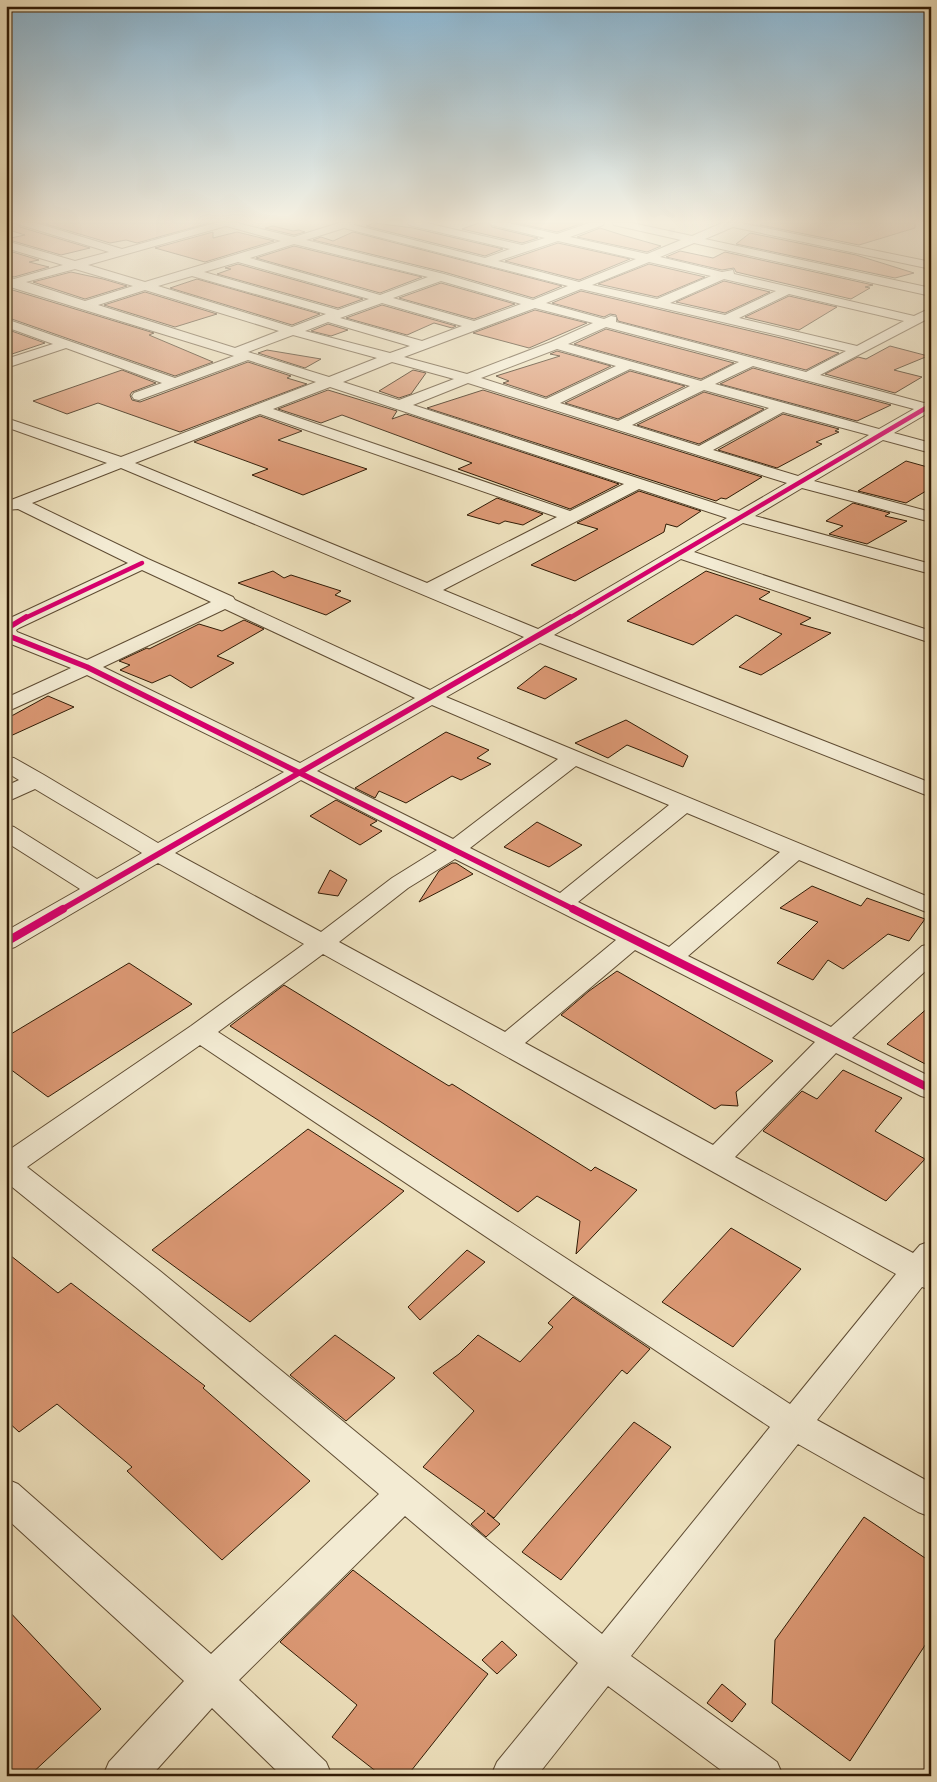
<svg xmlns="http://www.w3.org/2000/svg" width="937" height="1782" viewBox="0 0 937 1782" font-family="Alegreya,serif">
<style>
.building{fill:#db9874;stroke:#301b05}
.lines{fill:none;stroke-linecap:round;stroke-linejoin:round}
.minor-casing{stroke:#5f4c33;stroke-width:2}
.minor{fill:#f3ebd3;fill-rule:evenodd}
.cycleway-far2-casing{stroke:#f3ebd3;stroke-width:6}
.cycleway-far1-casing{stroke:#f3ebd3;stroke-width:8}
.cycleway-casing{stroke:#f3ebd3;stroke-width:11}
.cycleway-far2{stroke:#d6006c;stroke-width:4.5}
.cycleway-far1{stroke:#d6006c;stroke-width:5.5}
.cycleway{stroke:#d6006c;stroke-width:8}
</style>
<rect width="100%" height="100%" fill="#ede0bc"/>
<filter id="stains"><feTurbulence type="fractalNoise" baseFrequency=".004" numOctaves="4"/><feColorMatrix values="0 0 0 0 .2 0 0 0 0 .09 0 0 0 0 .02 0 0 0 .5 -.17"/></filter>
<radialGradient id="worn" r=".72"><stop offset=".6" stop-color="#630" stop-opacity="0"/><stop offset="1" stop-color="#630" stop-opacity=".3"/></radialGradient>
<g class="building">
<polygon points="6,223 18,223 20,227 90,248 61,255 6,239 25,235 6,229"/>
<polygon points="42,223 209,223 137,243 126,240 110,243"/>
<polygon points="374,223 413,228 503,249 485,256 366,226"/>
<polygon points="479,223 489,223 492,227 538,238 522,243 462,229"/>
<polygon points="516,223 583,223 557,232"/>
<polygon points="763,223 915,223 915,228 859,245 760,225"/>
<polygon points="273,226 293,231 299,230 305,232 294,235 265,228"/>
<polygon points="600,228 622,235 661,246 647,252 577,237"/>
<polygon points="213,232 213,238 237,232 274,241 205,262 155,248"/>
<polygon points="353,232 562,286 533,298 444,272 313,240 321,237 333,241"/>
<polygon points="750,233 856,255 914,273 895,278 736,244"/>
<polygon points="558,243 630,259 579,280 505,261"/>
<polygon points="294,246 422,277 380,293 256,258"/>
<polygon points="6,250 39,260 29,262 49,267 14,277 6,274"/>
<polygon points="680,251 713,258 725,252 873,285 865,287 870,288 851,299 736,272 734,268 722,270 666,257"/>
<polygon points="238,264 363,299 338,308 217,274 231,269 225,268"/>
<polygon points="649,264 705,277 657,297 598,284"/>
<polygon points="71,272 103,279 127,286 85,299 33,282"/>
<polygon points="197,279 320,314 292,325 170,288"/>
<polygon points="724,281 770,292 725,313 676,302"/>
<polygon points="441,283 515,304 474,319 399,298"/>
<polygon points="6,288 154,333 149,335 213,362 175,376 6,317"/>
<polygon points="581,291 785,339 839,353 806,370 618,321 616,315 610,314 604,317 552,303"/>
<polygon points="145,292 217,314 175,327 104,305"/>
<polygon points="789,296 837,307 799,330 745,317"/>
<polygon points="382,305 456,326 452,328 434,323 407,335 346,318"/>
<polygon points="535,310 587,323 529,348 473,333"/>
<polygon points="328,324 348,330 331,336 311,331"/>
<polygon points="6,329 45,343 6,356"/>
<polygon points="606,329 734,363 701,379 574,344"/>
<polygon points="890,346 928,356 894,370 922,377 895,393 825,374 858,357 866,359"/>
<polygon points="267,350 321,359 305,368 258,353"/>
<polygon points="557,351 611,366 546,397 503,383 509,381 496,376 560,356 550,354"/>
<polygon points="248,362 291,376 287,378 307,384 180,432 98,403 67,414 33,401 122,370 156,383 132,392 130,395 132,400 140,402"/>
<polygon points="753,368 891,405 857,421 720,384"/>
<polygon points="413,370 426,373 411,394 399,398 379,391"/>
<polygon points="630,371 685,386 618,419 565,403"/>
<polygon points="328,390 397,411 392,419 406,414 619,484 570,509 458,469 472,463 342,415 321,423 278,409"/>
<polygon points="483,390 762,477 726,499 721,498 716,501 427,408"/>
<polygon points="704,392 764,409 699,444 637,425"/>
<polygon points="783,414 839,429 835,431 839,432 816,442 822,444 777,468 718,450"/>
<polygon points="260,416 302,431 278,440 367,469 303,495 252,475 268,469 194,442"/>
<polygon points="906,461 931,468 931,488 906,503 858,491"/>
<polygon points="639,491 701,511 677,527 666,524 664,532 575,581 531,565 598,529 577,523"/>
<polygon points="497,498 543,514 523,525 505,521 499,524 467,515"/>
<polygon points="853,503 890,513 885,516 907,521 867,544 829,534 843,526 826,521"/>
<polygon points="273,571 284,578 291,575 341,591 335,595 351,601 326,615 238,583"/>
<polygon points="706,571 770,592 759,599 811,618 800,624 831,633 761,675 739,667 782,634 736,615 693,645 627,621"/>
<polygon points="244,620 264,629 217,656 234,663 191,688 170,675 152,683 120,670 130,665 119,661 147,648 149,649 199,624 222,631"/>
<polygon points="545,666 577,679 545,699 517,688"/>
<polygon points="48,696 74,707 6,738 6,719"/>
<polygon points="626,720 688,756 683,767 627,745 608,758 575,743"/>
<polygon points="446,732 489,750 477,758 491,764 461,780 452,776 406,803 379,791 375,798 355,788"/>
<polygon points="336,800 377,821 370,825 382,831 360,845 310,816"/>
<polygon points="537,822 582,845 549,867 504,847"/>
<polygon points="452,863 456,863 473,874 419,902 439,871"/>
<polygon points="330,870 347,880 338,896 318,893"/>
<polygon points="812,886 861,906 867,898 925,919 909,941 888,934 843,969 828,960 813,980 777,963 818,922 780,908"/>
<polygon points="129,963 192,1004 48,1097 6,1066 6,1037"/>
<polygon points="617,971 773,1061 736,1092 738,1106 721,1105 715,1109 561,1015 589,991"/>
<polygon points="284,985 449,1086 452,1084 591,1171 595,1167 637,1190 576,1254 580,1221 537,1196 518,1212 378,1120 230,1026"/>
<polygon points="931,1005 931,1067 887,1044"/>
<polygon points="843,1070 902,1098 875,1131 925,1159 886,1201 763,1131 802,1091 817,1099"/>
<polygon points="308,1129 404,1191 250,1322 152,1250"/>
<polygon points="731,1228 801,1269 733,1347 662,1302"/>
<polygon points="467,1250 485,1262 420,1320 408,1307"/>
<polygon points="6,1252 58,1293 71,1283 205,1386 203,1388 310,1481 222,1560 127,1471 132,1467 57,1404 19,1432 6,1420"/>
<polygon points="573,1297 650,1349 627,1374 622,1370 494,1518 487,1513 500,1524 486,1537 471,1524 485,1511 423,1467 474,1411 433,1373 459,1354 478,1335 520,1362 553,1327 548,1323"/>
<polygon points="335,1335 395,1378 346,1421 290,1375"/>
<polygon points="634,1422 671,1447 561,1580 522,1552"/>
<polygon points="864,1517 931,1562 931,1636 850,1761 772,1703 775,1640"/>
<polygon points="353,1570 488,1674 407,1776 382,1776 332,1737 357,1705 280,1642"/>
<polygon points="6,1608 101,1709 29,1776 6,1776"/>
<polygon points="502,1641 517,1655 497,1674 482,1660"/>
<polygon points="722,1684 746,1704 732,1722 707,1703"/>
</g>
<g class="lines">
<g class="minor-casing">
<path id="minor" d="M20,223H36L122,249L215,223H237L294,237L339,223H355L354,225L485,258L510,249L409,225L408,223H426L522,245L545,238L492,225L491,223H509L557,234L589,223H604L603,225L570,237L647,254L681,240L614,225L613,223H632L692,236L722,223H741L931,262V269L733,227L705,239L931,288V296L694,243L660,257L722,272L733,270L734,274L914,316L931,308V317L820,375L924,403L931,401V413H928L894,433L931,443V453L883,440L814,481L931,512V522L802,488L755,516L931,564V574L743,523L694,552L931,631V643L681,559L554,635L931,783V797L540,643L446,697L931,898V914L799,860L688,956L831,1027L922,946L931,944V966L852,1038L931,1077V1099L921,1096L836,1053L735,1157L913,1253L920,1245L931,1241V1290L922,1287L817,1420L931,1483V1517L918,1512L798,1444L631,1656L777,1762L783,1776H729L608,1686L537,1776H491L497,1762L578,1663L405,1516L239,1680L326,1762L332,1776H282L212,1708L151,1776H103L109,1762L184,1681L6,1518V1479L18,1484L211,1654L379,1494L138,1289L6,1182V1152L191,1026L304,944L158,863L15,947L6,950V931L80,889L6,842V825L14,827L97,879L142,853L35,789L6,802V786L19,780L6,772V757L14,758L44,775L158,843L284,772L87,675L6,712V698L71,668L6,642V620L128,563L18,509L6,510V502L107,463L6,427V418L121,457L316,382L248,360L139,400L134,399L132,396L134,393L162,383L66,348L6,368V359L53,344L6,327V319L175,378L234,356L7,286L6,276L14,279L63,265L6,248V241L75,261L109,252L21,225ZM226,226L281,241L145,282L88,265ZM344,228L568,286L533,300L444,274L306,240ZM558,241L636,259L579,282L498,261ZM294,244L428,277L380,295L250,258ZM238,262L369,299L338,310L204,272ZM649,262L711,276L657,299L592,285ZM75,269L133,286L85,301L26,282ZM192,276L326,314L292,327L158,286ZM724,279L776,291L725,315L670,303ZM441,281L521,304L474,321L393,298ZM581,289L846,351L806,372L616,322V317L611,316L604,319L546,303ZM145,290L279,331L235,348L98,305ZM789,294L904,321L857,346L739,318ZM382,303L462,326L422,341L340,318ZM535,308L593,323L551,342L467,374L404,357ZM328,322L410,346L390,353L305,331ZM606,327L739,362L701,381L568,344ZM293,335L377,358L329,377L248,352ZM557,349L616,366L546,399L481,378ZM392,362L454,379L399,400L343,382ZM753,366L914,409L879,429L715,384ZM630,369L690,386L618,421L560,403ZM468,383L787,483L739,511L413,405ZM330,387L624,484L570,511L273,409ZM704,390L769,408L699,446L632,425ZM783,412L869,435L798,476L713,450ZM260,414L557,517L427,583L135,463ZM121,468L524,637L430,690L235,600L233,597L148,559L32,503ZM639,489L727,518L538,629L443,590ZM142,570L211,602L87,660L17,632L16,630L19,628ZM225,609L415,698L300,763L103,667ZM432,705L558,759L453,839L317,771ZM576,766L669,805L560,893L470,848ZM301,780L437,850L392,878L321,932L175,853ZM687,813L780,852L669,947L578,902ZM455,859L616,940L505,1032L339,942L408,888ZM635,950L815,1042L713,1145L525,1043ZM323,954L896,1274L790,1404L218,1032ZM200,1045L770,1427L602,1634L160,1271L27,1167Z"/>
</g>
<use href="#minor" class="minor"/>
<g class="cycleway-far2-casing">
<g id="cycleway-far2">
<polyline points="23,619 142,563"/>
<polyline points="568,619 931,405"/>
</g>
</g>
<g class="cycleway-far1-casing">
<g id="cycleway-far1">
<polyline points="26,617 6,629 9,636 87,667 575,910"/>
<polyline points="61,910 570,617"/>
</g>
</g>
<g class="cycleway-casing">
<g id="cycleway">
<polyline points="573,909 931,1089"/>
<polyline points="6,942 63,909"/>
</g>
</g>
<use href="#cycleway-far2" class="cycleway-far2"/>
<use href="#cycleway-far1" class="cycleway-far1"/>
<use href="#cycleway" class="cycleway"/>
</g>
<linearGradient id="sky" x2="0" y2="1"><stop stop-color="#89b7d5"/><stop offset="0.47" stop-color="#f7f1e1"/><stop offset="1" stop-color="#f7f1e1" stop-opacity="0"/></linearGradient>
<rect width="937" height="472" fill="url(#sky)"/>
<rect width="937" height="1782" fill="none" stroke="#ede0bc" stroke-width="25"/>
<rect x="8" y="8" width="922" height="1767" fill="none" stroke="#301b05" stroke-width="2.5"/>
<rect x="12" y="12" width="912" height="1757" fill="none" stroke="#301b05"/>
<rect width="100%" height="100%" filter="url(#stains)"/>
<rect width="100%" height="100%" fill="url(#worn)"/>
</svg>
